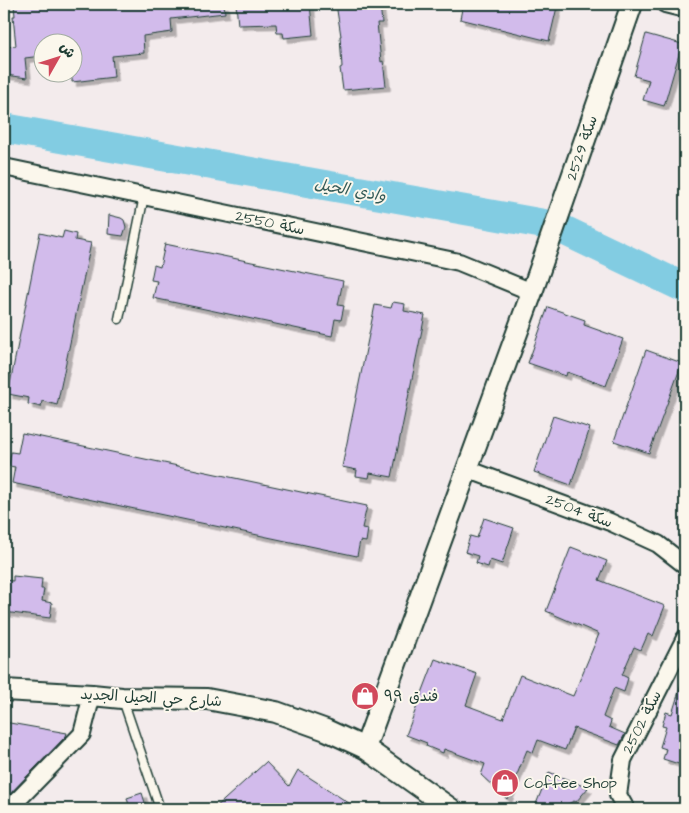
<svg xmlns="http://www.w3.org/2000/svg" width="689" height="813" viewBox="0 0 689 813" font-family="'Architects Daughter','Playpen Sans Arabic',sans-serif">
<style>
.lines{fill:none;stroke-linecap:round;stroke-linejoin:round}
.river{stroke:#82cce2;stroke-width:30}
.building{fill:#d2bbeb;stroke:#1f3d34;filter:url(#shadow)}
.service-casing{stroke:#1f3d34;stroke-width:11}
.minor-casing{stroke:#1f3d34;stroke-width:20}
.tertiary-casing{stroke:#1f3d34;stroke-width:24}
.service{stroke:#fbf7ec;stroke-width:8}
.minor{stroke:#fbf7ec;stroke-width:16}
.tertiary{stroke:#fbf7ec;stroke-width:20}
.labels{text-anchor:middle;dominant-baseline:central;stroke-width:4;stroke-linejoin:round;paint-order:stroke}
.street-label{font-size:15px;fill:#1f3d34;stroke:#fbf7ec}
.poi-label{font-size:15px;fill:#1f3d34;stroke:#fbf7ec;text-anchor:start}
.water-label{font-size:16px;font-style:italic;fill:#335a57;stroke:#fbf7ec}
</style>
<defs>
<filter id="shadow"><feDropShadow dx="4.5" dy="4.5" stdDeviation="0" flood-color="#0004"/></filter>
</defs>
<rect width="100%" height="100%" fill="#f3ebec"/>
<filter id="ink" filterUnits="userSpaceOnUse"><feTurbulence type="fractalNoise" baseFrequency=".02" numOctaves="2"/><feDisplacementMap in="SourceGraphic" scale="10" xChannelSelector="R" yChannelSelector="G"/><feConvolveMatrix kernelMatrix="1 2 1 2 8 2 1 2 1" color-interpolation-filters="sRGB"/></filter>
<g filter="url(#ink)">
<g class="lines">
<polyline class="river" points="4,128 555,226 685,288"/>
</g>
<g class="building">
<polygon points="33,4 100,4 100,9 126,6 126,4 224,4 225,13 171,19 172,32 143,36 144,53 112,56 114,77 72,82 72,42 42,42 42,56 25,58 27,78 6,75 6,47 16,46 13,16 15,16 14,5"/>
<polygon points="236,4 310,4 313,35 284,38 283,33 277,33 276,24 238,25"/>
<polygon points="336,4 380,4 382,23 377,23 381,62 383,61 386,86 343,90 340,68 342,67 340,36 341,36"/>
<polygon points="463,4 554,4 554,6 557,7 549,41 460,19"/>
<polygon points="646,34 682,44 664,106 643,100 649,80 634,76"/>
<polygon points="109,215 121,218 124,220 126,227 123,236 108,234"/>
<polygon points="64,231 76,234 75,240 91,243 57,405 42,401 41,407 28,404 29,398 8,394 40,233 62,238"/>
<polygon points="165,244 343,281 338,305 344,306 341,320 335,319 332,336 153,298 157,281 151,280 154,265 160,267"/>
<polygon points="393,302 405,304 404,311 425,315 392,477 370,473 369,478 356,476 357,470 342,467 375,305 391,308"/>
<polygon points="548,307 585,320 584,325 623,339 606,386 567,372 566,376 528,363"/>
<polygon points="646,350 682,363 649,453 614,441"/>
<polygon points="553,416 590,428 571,485 534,472"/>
<polygon points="22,433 367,506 362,528 368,529 366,542 360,541 357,556 12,483 15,467 9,466 11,452 18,453"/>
<polygon points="484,518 514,528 502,564 490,560 488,567 476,563 478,556 465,552 470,536 477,538"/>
<polygon points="571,547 607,561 599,580 665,606 653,636 648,634 641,650 634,647 622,675 628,678 624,692 614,688 603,717 611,721 609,727 625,734 619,745 574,728 565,750 538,740 533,753 527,750 507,799 481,775 485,764 444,749 443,753 426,746 427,743 406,735 435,659 477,674 466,705 503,719 520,675 573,696 599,634 546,611"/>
<polygon points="13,576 42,579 41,589 44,589 42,601 52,603 50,618 4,612 4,580 13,581"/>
<polygon points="682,682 685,682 685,766 663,759 666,749 660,747 666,727 662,726 666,712 672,714"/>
<polygon points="4,722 67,733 66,736 4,800"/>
<polygon points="266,762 289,786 298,770 358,809 214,809"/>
<polygon points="549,772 588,788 576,802 574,801 564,806 562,809 534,809"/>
<polygon points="142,793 147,809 130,809 127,798"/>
</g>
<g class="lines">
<g class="service-casing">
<g id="service">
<polyline points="119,319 144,196"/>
<polyline points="123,700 160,809"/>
</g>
</g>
<g class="minor-casing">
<g id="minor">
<polyline points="665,4 685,9"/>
<polyline points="4,167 459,262 532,292"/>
<polyline points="467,469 610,522 658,544 685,565"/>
<polyline points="9,809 82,734 92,695"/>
<polyline points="626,809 618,795 623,760 685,638"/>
</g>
</g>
<g class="tertiary-casing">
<g id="tertiary">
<polyline points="4,690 92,695 122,698 207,699 276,712 326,730 365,748 451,809"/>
<polyline points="365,748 532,292 632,4"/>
</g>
</g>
<use href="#service" class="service"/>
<use href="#minor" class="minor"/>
<use href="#tertiary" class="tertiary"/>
</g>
</g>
<defs>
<g id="shop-disc" transform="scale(1.4375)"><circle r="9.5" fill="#d1495b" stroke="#fbf7ec"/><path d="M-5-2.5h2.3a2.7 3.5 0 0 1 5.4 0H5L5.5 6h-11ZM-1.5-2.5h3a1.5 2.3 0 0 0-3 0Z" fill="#fff"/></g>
</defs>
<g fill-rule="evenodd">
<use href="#shop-disc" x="365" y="696"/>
<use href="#shop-disc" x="505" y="783"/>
</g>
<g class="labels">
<g class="street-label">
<text transform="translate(582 148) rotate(-71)">سكة 2529</text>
<text transform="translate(270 223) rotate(12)">سكة 2550</text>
<text transform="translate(579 511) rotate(21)">سكة 2504</text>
<text transform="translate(151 698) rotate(3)">شارع حي الحيل الجديد</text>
<text transform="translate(642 722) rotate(-63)">سكة 2502</text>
</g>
<g class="poi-label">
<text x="384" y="696">فندق ٩٩</text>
<text x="524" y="783">Coffee Shop</text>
</g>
<g class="water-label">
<text transform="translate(350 190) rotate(10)">وادي الحيل</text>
</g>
</g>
<rect width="689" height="813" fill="none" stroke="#fbf7ec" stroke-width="20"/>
<rect x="10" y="10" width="669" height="793" fill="none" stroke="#1f3d34" stroke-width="2" filter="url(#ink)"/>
<g transform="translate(58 58) rotate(51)"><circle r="24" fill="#fbf7ec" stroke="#a3ada2"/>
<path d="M0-4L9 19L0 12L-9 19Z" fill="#d1495b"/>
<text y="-8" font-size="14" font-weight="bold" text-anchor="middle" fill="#1f3d34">ش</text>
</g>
</svg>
